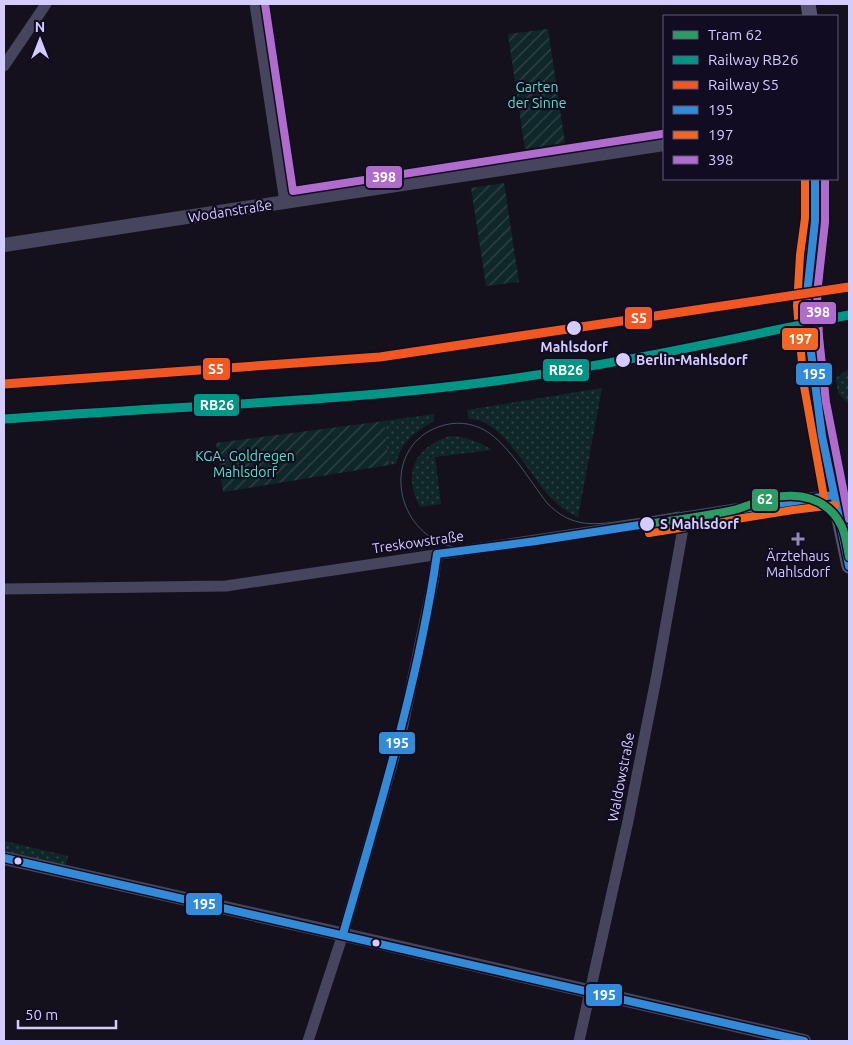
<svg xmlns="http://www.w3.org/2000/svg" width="853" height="1045" viewBox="0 0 853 1045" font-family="Ubuntu,sans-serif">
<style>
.grass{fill:url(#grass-dots)}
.garden{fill:url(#garden-furrows)}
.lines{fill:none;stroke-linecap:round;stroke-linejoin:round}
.minor{stroke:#47455d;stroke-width:11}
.tertiary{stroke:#47455d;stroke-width:14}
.secondary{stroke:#555270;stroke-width:15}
.tram{stroke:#415466;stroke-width:1}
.bus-1-casing{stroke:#110c21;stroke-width:11}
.bus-2-casing{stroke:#110c21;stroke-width:11}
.bus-3-casing{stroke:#110c21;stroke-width:11}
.bus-1{stroke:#338bd7;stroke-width:8}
.bus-2{stroke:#f26522;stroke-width:8}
.bus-3{stroke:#b06ccc;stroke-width:8}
.rail-1-casing{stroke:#110c21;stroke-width:12}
.rail-2-casing{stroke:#110c21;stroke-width:12}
.rail-1{stroke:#009686;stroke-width:9}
.rail-2{stroke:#f25721;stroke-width:9}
.tram-1-casing{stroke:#110c21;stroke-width:11}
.tram-1{stroke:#2d9c64;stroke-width:8}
.stop-dot{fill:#d4ccff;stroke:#110c21;stroke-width:2}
.poi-dot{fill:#918bb0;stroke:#110c21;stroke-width:2}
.labels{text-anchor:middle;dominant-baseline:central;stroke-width:4.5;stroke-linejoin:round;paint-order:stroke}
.park-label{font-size:14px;fill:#56e1c4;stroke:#110c21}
.street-label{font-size:14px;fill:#d4ccff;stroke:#110c21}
.stop-label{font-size:14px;font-weight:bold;fill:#d4ccff;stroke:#110c21;text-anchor:start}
.poi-label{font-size:14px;fill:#d4ccff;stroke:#110c21}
.line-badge{stroke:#110c21;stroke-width:2}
.badge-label{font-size:14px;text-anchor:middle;font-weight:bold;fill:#fff}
</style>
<defs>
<pattern id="grass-dots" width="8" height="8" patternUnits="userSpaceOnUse" patternTransform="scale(1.25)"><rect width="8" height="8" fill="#102729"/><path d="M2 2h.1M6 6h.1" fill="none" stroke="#324549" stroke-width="1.8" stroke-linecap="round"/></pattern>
<pattern id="garden-furrows" width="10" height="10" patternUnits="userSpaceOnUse" patternTransform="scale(1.25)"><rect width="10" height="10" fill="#102729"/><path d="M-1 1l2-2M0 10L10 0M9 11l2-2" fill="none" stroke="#324549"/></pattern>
</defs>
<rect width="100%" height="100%" fill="#14111c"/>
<g class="grass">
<polygon points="847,370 849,370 849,404 838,393 836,378"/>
<path d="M602,388L578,517C567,512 559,506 550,497C530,476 501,417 469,419L467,410Z"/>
<path d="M434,414V421C416,431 400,443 396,464L389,465L384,421Z"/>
<path d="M450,436C467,437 478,441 492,450L435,457L441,504L420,507C402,473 415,447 450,436Z"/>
<polygon points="4,841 68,856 66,865 4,851"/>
</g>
<g class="garden">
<polygon points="548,29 565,143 525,149 508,34"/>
<polygon points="504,183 519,282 486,286 471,188"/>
<polygon points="384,421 389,465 223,492 216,443"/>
</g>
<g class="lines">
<g class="minor">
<polyline points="255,4 285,202"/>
<polyline points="4,66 46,4"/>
<polyline points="4,589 226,586 602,530 792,500 834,495"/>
<polyline points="308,1041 343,934 402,730 433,582 437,554"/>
<polyline points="579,1041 628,821 657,674 685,517"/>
</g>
<g class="tertiary">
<polyline points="4,245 664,144"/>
<polyline points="4,858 376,942 804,1041"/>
</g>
<g class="secondary">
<polyline points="808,4 810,16"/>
<path d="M815,179C815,192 816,207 815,221C812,248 806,276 807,304C809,393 831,479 849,566"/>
</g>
<path class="tram" d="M647,524L487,548C469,550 451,549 435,540C391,515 387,446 438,427C454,421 471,422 486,431C509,445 530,481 547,503C572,529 596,525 628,520C645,518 662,515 679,512"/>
<g class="bus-1-casing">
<g id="bus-1">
<polyline points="815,179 815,221 807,294 809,337 822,436 849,566"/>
<polyline points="4,858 804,1041"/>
<path d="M343,934C379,809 418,684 437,554L536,541L834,495"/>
</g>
</g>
<g class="bus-2-casing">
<g id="bus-2">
<polyline points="805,179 805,218 800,255 797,306 804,386 824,497"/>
<polyline points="649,533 793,510 835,505"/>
</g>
</g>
<g class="bus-3-casing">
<g id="bus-3">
<polyline points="265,4 293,191 662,134"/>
<polyline points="825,179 825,222 817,294 819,337 826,402 849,519"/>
</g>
</g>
<use href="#bus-1" class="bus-1"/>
<use href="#bus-2" class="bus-2"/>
<use href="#bus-3" class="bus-3"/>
<g class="rail-1-casing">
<path id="rail-1" d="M4,419C168,406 332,403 495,381C614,365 731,339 849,315"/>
</g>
<g class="rail-2-casing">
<polyline id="rail-2" points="4,384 380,357 849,287"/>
</g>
<use href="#rail-1" class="rail-1"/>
<use href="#rail-2" class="rail-2"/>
<g class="tram-1-casing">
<path id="tram-1" d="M647,524C676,520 705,516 734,510C745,507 756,502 767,499C797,491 828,497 842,527C846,536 847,547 849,557"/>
</g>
<use href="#tram-1" class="tram-1"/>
</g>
<g class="stop-dot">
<circle cx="574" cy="328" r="8"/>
<circle cx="623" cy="360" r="8"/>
<circle cx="647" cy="524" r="8"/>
<circle cx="18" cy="861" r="4.5"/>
<circle cx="376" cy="943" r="4.5"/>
</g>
<path class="poi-dot" d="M795.5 531.5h5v5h5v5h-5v5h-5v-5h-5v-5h5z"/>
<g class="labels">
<g class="park-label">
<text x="537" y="87">Garten<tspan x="537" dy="16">der Sinne</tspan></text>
<text x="245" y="456">KGA. Goldregen<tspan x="245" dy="16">Mahlsdorf</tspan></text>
</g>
<g class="street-label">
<text transform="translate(230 211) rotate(-9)">Wodanstraße</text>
<text transform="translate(418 542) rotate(-8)">Treskowstraße</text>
<text transform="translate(621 777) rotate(-79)">Waldowstraße</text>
</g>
<g class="stop-label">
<text x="574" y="347" text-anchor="middle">Mahlsdorf</text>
<text x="636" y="360">Berlin-Mahlsdorf</text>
<text x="660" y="524">S Mahlsdorf</text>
</g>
<g class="poi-label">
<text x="798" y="556">Ärztehaus<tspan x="798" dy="16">Mahlsdorf</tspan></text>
</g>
</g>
<g class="line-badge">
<rect x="365" y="165" width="38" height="24" rx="5" fill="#b06ccc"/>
<rect x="799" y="301" width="38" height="24" rx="5" fill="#b06ccc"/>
<rect x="624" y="306" width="29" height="24" rx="5" fill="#f25721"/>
<rect x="781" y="327" width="38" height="24" rx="5" fill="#f26522"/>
<rect x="202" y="357" width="29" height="24" rx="5" fill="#f25721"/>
<rect x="542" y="358" width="48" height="24" rx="5" fill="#009686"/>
<rect x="795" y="362" width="38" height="24" rx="5" fill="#338bd7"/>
<rect x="193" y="393" width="47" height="24" rx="5" fill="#009686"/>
<rect x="751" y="488" width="28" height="24" rx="5" fill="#2d9c64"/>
<rect x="378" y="731" width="38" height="24" rx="5" fill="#338bd7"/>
<rect x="185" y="892" width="38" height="24" rx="5" fill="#338bd7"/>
<rect x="585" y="983" width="38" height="24" rx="5" fill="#338bd7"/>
</g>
<g class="badge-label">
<text x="384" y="182">398</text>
<text x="818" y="317">398</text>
<text x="639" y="323">S5</text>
<text x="800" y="344">197</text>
<text x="216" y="374">S5</text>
<text x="566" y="375">RB26</text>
<text x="814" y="379">195</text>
<text x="217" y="410">RB26</text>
<text x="765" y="504">62</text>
<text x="397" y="748">195</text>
<text x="204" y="909">195</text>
<text x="604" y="1000">195</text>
</g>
<rect width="853" height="1045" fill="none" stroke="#d4ccff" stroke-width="10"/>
<rect x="663" y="15" width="175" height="165" fill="#110c21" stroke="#5f597a"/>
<rect x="673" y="31" width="25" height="8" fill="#2d9c64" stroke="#5f597a"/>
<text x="708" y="40" font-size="15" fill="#d4ccff">Tram 62</text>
<rect x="673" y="56" width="25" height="8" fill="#009686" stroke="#5f597a"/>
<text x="708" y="65" font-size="15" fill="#d4ccff">Railway RB26</text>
<rect x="673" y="81" width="25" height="8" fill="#f25721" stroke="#5f597a"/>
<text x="708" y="90" font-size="15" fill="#d4ccff">Railway S5</text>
<rect x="673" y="106" width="25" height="8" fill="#338bd7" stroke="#5f597a"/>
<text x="708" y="115" font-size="15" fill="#d4ccff">195</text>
<rect x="673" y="131" width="25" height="8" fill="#f26522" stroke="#5f597a"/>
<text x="708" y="140" font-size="15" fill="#d4ccff">197</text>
<rect x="673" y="156" width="25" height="8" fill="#b06ccc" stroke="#5f597a"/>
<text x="708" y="165" font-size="15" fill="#d4ccff">398</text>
<g transform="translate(40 40)" stroke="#110c21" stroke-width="4" paint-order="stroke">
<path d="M0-4L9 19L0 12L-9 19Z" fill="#d4ccff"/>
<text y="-8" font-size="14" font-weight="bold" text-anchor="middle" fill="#d4ccff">N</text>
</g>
<path d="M18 1020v8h98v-8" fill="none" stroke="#d4ccff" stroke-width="2.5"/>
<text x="25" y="1020" font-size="15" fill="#d4ccff" stroke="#110c21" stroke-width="4" paint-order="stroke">50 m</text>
</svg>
